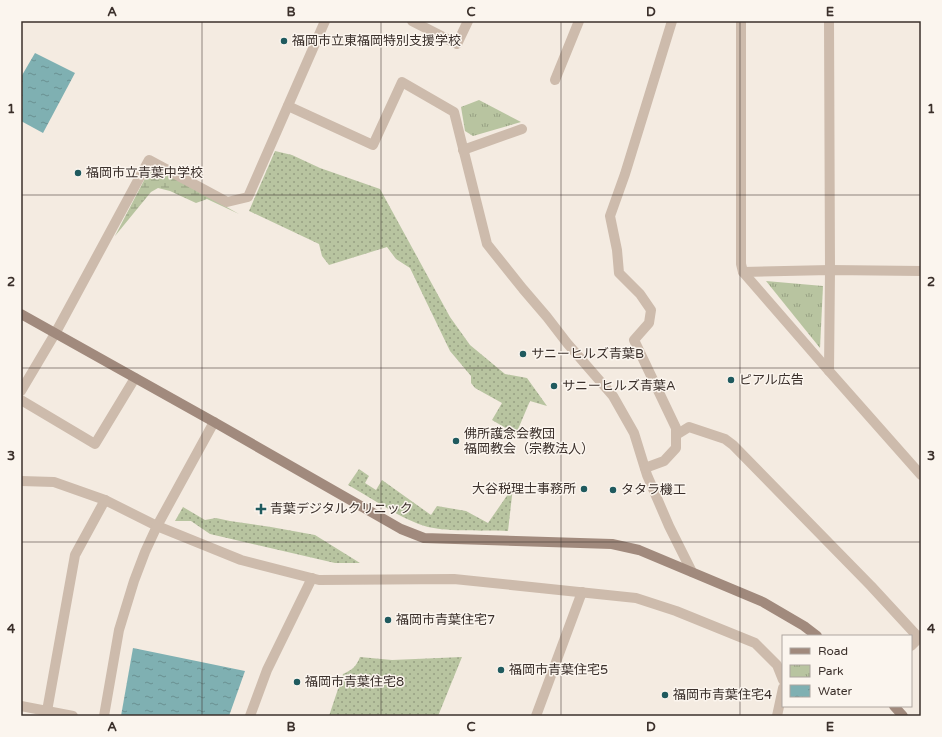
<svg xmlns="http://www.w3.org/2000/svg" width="942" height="737" viewBox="0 0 942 737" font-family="'Varela Round','Noto Sans JP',sans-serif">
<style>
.grass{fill:url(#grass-dots)}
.wetland{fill:url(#wetland-marsh)}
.park{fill:url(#park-tufts)}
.water{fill:url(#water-ripples)}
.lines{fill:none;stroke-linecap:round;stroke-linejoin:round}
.street{stroke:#cdbbac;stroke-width:10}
.secondary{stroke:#a18a7d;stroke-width:10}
.grid{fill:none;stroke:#3b302b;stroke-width:1;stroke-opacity:0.55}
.poi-dot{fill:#1f5a5e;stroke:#fbf5ee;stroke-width:1.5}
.labels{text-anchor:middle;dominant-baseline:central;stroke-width:3;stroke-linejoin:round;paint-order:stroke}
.poi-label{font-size:13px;fill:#3b302b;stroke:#fbf5ee;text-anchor:start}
.neatline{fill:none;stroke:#3b302b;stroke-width:1.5}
.grid-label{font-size:13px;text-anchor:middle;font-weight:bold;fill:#3b302b}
</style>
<defs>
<pattern id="grass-dots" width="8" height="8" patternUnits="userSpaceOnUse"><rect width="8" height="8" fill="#b8c4a0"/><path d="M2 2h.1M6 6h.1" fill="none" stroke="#97a083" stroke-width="1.8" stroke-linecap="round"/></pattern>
<pattern id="wetland-marsh" width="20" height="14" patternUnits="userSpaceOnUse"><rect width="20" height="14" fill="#b8c4a0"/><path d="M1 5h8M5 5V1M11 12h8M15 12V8" fill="none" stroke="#97a083"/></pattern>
<pattern id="park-tufts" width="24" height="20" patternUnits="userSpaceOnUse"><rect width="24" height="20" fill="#b8c4a0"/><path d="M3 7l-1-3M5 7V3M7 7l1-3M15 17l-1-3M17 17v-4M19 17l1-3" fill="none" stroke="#97a083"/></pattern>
<pattern id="water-ripples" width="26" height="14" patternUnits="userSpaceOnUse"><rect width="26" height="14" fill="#7fb0b2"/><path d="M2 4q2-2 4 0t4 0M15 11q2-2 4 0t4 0" fill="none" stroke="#699091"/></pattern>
</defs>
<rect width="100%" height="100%" fill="#f4ebe1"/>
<g class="grass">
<polygon points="275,151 292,155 320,168 380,189 450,317 470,345 505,374 527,378 547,406 530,401 516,434 492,420 502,403 475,388 471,383 471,376 450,351 410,268 396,259 387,247 329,265 322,256 319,244 249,211"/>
<path d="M359,469L369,476L365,483L376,490L382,480L431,515L437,506L466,511L488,523L513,487L508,531C484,530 450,532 428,527C402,520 372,498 348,485Z"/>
<polygon points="183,507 205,520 216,518 230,521 271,527 315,535 360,563 335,563 210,534 191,521 175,521"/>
<path d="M360,657L392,660L462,657L438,716H329L343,674C352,670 356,667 360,657Z"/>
</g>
<polygon class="wetland" points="152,165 239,214 207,199 196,203 170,191 158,188 151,192 115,236"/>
<g class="park">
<polygon points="479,100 521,122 473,136 465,131 461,107"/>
<polygon points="766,281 823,286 820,348"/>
</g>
<g class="water">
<polygon points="35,53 75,73 43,133 21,121 21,77"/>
<polygon points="133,648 245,671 229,716 121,716"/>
</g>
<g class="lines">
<g class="street">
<polyline points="412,21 457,44 468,21"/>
<polyline points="741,21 741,264 743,272 829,371 921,475"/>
<polyline points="555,80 579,21"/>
<polyline points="288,106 373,145 402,82 454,112 487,244 523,289 547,317 567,343 613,396 634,433 647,475 669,526 692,572"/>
<polyline points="463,150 522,129"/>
<polyline points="743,272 830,270 921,271"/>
<polyline points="829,371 830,270 829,21"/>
<polyline points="21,391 56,332 149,160 227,202 248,197 325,21"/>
<polyline points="21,400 95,444 135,378"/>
<polyline points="676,435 689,427 725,439 733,445 871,586 919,638 911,646"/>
<polyline points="645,468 664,461 676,448 676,428 634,340 649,323 651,310 640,294 619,273 617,250 610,216 625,174 672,21"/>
<polyline points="21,481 54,482 105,500 157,526 241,560 319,580 454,579 636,598 676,611 755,643 777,665 783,680"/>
<polyline points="21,706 73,716"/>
<polyline points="47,711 75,555 105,500"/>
<polyline points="104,716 119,630 134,581 145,552 157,526 214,422"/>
<polyline points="250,716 267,670 312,578"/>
<polyline points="536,716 582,592"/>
<polyline points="777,716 783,688"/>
</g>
<g class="secondary">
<polyline points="21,314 214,422 401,529 424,538 612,544 639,550 763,602 804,626 817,636"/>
<polyline points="894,706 903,716"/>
</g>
</g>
<path class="grid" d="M202,21V716M381,21V716M561,21V716M740,21V716M21,195H921M21,368H921M21,542H921"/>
<g class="poi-dot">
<circle cx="284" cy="41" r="4"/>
<circle cx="78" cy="173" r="4"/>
<circle cx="523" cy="354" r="4"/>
<circle cx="731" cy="380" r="4"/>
<circle cx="554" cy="386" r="4"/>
<circle cx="456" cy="441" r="4"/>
<circle cx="584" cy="489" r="4"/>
<circle cx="613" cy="490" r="4"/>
<path d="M259 503h4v4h4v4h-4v4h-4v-4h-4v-4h4z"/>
<circle cx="388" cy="620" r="4"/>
<circle cx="501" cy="670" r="4"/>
<circle cx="297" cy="682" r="4"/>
<circle cx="665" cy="695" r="4"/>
</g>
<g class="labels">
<g class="poi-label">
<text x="292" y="41">福岡市立東福岡特別支援学校</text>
<text x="86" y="173">福岡市立青葉中学校</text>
<text x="531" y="354">サニーヒルズ青葉B</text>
<text x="739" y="380">ピアル広告</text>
<text x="562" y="386">サニーヒルズ青葉A</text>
<text x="464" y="434">佛所護念会教団<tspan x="464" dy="15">福岡教会（宗教法人）</tspan></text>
<text x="576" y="489" text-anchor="end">大谷税理士事務所</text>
<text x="621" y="490">タタラ機工</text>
<text x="270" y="509">青葉デジタルクリニック</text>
<text x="396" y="620">福岡市青葉住宅7</text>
<text x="509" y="670">福岡市青葉住宅5</text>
<text x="305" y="682">福岡市青葉住宅8</text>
<text x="673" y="695">福岡市青葉住宅4</text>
</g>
</g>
<rect width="942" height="737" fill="none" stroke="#fbf5ee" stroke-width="44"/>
<rect x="782" y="635" width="130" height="72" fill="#fbf5ee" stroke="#aea6a0"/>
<rect x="790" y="648" width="20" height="6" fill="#a18a7d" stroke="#aea6a0"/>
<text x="818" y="655" font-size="12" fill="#3b302b">Road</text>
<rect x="790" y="665" width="20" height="12" fill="url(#park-tufts)" stroke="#aea6a0"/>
<text x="818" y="675" font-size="12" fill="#3b302b">Park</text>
<rect x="790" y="685" width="20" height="12" fill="url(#water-ripples)" stroke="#aea6a0"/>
<text x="818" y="695" font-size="12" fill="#3b302b">Water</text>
<rect x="22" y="22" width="898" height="693" class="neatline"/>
<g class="grid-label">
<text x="112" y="16">A</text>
<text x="291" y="16">B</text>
<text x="471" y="16">C</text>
<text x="651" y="16">D</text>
<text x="830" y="16">E</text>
<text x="11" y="113">1</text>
<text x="931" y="113">1</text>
<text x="11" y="286">2</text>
<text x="931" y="286">2</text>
<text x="11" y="460">3</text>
<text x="931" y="460">3</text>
<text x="11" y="633">4</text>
<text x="931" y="633">4</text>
<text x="112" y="731">A</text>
<text x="291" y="731">B</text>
<text x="471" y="731">C</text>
<text x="651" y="731">D</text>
<text x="830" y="731">E</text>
</g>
</svg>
